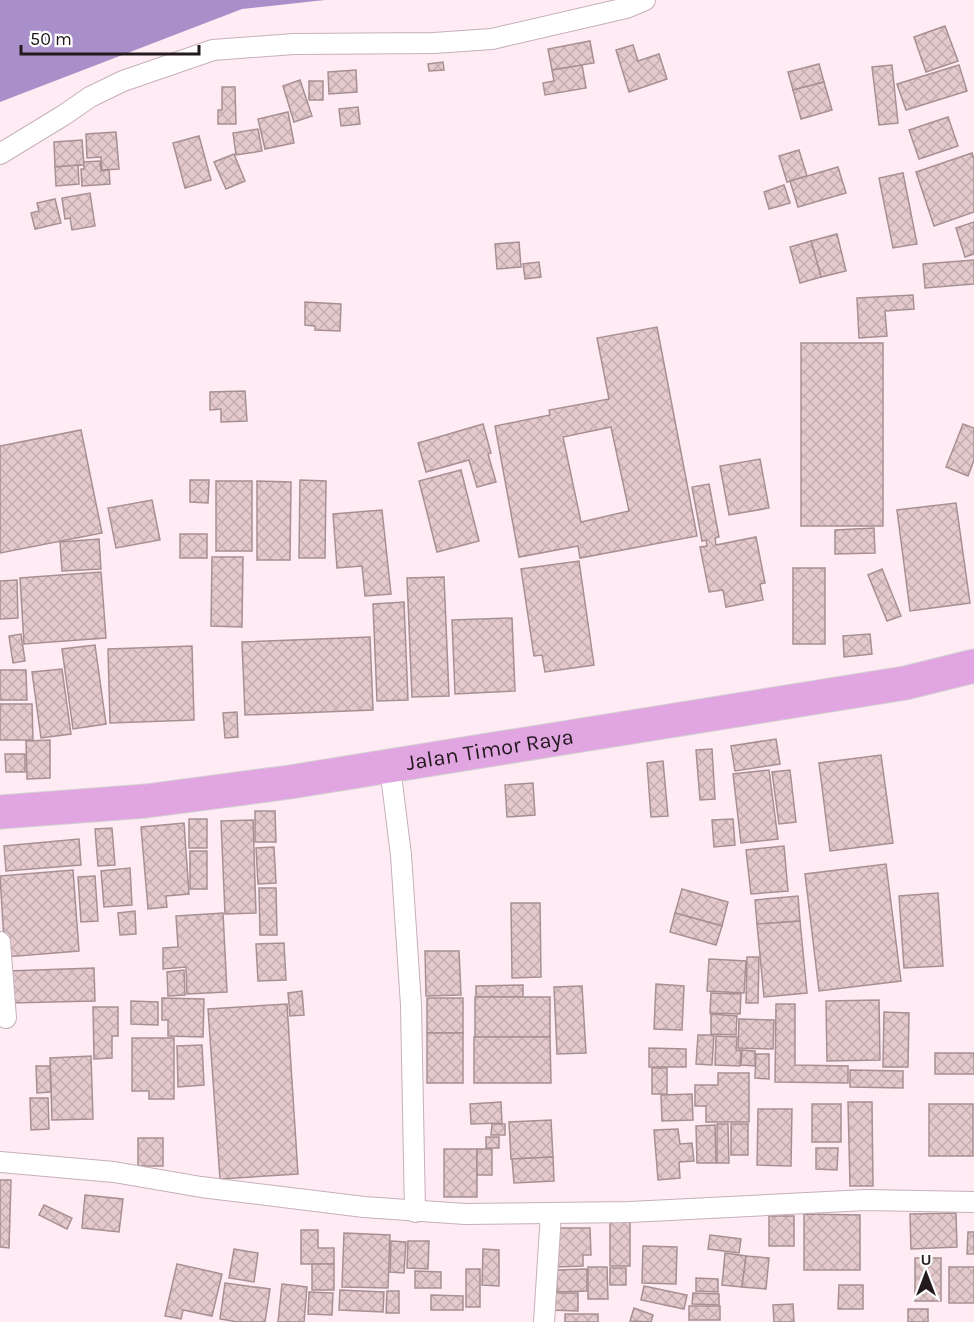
<svg xmlns="http://www.w3.org/2000/svg" width="974" height="1322" viewBox="0 0 974 1322" font-family="Karla,sans-serif">
<style>
.water{fill:#a98fca}
.building{fill:url(#building-cross-hatch);stroke:#a89092;stroke-width:1.5;fill-rule:evenodd}
.lines{fill:none;stroke-linecap:round;stroke-linejoin:round}
.street-casing{stroke:#c6b0ba;stroke-width:22}
.highway-casing{stroke:#d3d1d2;stroke-width:35}
.street{stroke:#fff;stroke-width:20}
.highway{stroke:#e1a6e2;stroke-width:33}
.labels{text-anchor:middle;dominant-baseline:central;stroke-width:6;stroke-linejoin:round;paint-order:stroke}
.street-label{font-size:22px;fill:#231a1e;stroke:#fefefe}
</style>
<defs>
<pattern id="building-cross-hatch" width="8" height="8" patternUnits="userSpaceOnUse" patternTransform="scale(1.5)"><rect width="8" height="8" fill="#e4cacd"/><path d="M0 0l8 8M0 8l8-8" fill="none" stroke="#c3adb0"/></pattern>
</defs>
<rect width="100%" height="100%" fill="#feebf3"/>
<polygon class="water" points="0,0 325,0 242,9 0,102"/>
<g class="building">
<polygon points="945,26 958,61 926,72 914,37"/>
<polygon points="590,41 594,63 552,70 548,49"/>
<polygon points="633,45 638,61 659,54 667,79 629,92 616,50"/>
<polygon points="443,62 444,70 429,71 428,64"/>
<polygon points="819,64 824,82 793,90 788,72"/>
<polygon points="582,65 586,88 545,95 543,83 554,81 552,70"/>
<polygon points="892,65 898,123 879,125 872,67"/>
<polygon points="959,65 967,91 906,110 897,84"/>
<polygon points="356,70 357,92 329,94 328,72"/>
<polygon points="300,80 312,116 294,122 283,86"/>
<rect x="309" y="81" width="14" height="19"/>
<polygon points="824,82 832,110 801,119 793,90"/>
<polygon points="222,87 235,87 236,124 218,124 218,110 222,110"/>
<polygon points="358,107 360,124 341,126 339,109"/>
<polygon points="288,112 294,143 265,149 258,119"/>
<polygon points="948,117 958,146 919,159 909,130"/>
<polygon points="258,129 262,151 236,155 233,133"/>
<polygon points="116,132 119,169 102,170 101,157 87,158 86,134"/>
<polygon points="199,136 211,180 185,188 173,143"/>
<polygon points="82,140 84,165 55,167 54,142"/>
<polygon points="799,150 807,176 787,182 779,156"/>
<polygon points="972,153 974,159 974,212 934,226 916,172"/>
<polygon points="234,154 245,181 226,189 214,162"/>
<polygon points="100,161 101,171 109,170 110,184 82,186 81,169 84,169 84,162"/>
<polygon points="78,165 79,184 56,186 55,167"/>
<polygon points="838,167 846,193 798,207 790,181"/>
<polygon points="903,173 917,244 893,248 879,178"/>
<polygon points="784,185 790,203 769,209 764,192"/>
<polygon points="90,193 95,226 72,230 70,218 65,219 62,198"/>
<polygon points="55,199 61,223 35,229 31,213 39,211 37,203"/>
<polygon points="974,222 974,254 965,257 956,228"/>
<polygon points="837,234 846,271 821,277 811,241"/>
<polygon points="811,241 821,277 800,283 790,247"/>
<polygon points="519,242 521,267 497,269 495,244"/>
<polygon points="974,260 974,284 925,288 923,264"/>
<polygon points="539,262 541,277 525,279 523,264"/>
<polygon points="913,295 914,309 885,311 887,336 859,338 857,298"/>
<polygon points="305,302 341,304 340,331 315,330 315,326 305,325"/>
<path d="M657,327L697,536L580,558L578,546L519,557L495,426L550,415L549,410L609,399L597,338ZM611,427L629,511L581,522L563,437Z"/>
<rect x="801" y="343" width="82" height="183"/>
<polygon points="245,391 247,421 221,422 221,409 210,410 210,392"/>
<polygon points="483,424 491,453 488,454 496,482 477,487 469,460 426,472 418,443"/>
<polygon points="963,424 974,428 974,460 968,476 946,467"/>
<polygon points="81,430 102,533 0,553 0,446"/>
<polygon points="760,459 769,508 729,515 720,466"/>
<polygon points="461,470 479,541 437,552 419,481"/>
<polygon points="190,480 209,480 208,503 190,502"/>
<polygon points="300,480 326,481 325,558 299,558"/>
<rect x="216" y="481" width="36" height="70"/>
<polygon points="257,481 291,482 290,560 257,560"/>
<polygon points="709,484 719,537 715,538 716,545 756,537 765,583 760,584 763,600 726,607 723,590 709,592 700,547 707,546 706,540 702,541 692,487"/>
<polygon points="152,500 160,540 116,548 108,508"/>
<polygon points="956,503 970,603 910,611 897,510"/>
<polygon points="382,510 391,594 365,596 362,566 337,568 333,514"/>
<polygon points="874,528 875,553 835,554 835,530"/>
<rect x="180" y="534" width="27" height="24"/>
<polygon points="99,539 101,569 62,571 60,542"/>
<polygon points="212,557 243,557 242,627 211,626"/>
<polygon points="579,561 594,665 545,672 542,655 534,656 521,569"/>
<rect x="793" y="568" width="32" height="76"/>
<polygon points="882,569 901,616 887,621 868,575"/>
<polygon points="101,572 106,638 24,644 20,578"/>
<polygon points="444,577 449,696 412,697 407,578"/>
<polygon points="17,580 18,618 0,619 0,581"/>
<polygon points="404,602 408,700 377,701 373,604"/>
<polygon points="512,618 515,691 455,694 452,620"/>
<polygon points="21,634 25,661 13,663 9,636"/>
<polygon points="870,634 872,654 844,657 843,636"/>
<polygon points="370,637 373,710 245,715 242,642"/>
<polygon points="95,645 106,724 73,729 62,649"/>
<polygon points="192,646 194,720 110,723 108,649"/>
<polygon points="62,669 71,734 41,738 32,672"/>
<polygon points="0,670 26,670 27,700 0,700"/>
<polygon points="0,704 32,704 33,740 0,740"/>
<polygon points="237,712 238,737 225,738 223,713"/>
<polygon points="776,739 780,764 735,771 731,746"/>
<polygon points="50,740 50,778 27,779 26,741"/>
<polygon points="712,749 715,799 700,800 696,750"/>
<polygon points="5,754 25,754 25,772 6,772"/>
<polygon points="881,755 893,843 830,851 819,763"/>
<polygon points="663,761 668,816 651,817 647,763"/>
<polygon points="769,770 778,839 741,843 733,774"/>
<polygon points="790,770 796,822 779,824 772,772"/>
<polygon points="533,783 535,815 507,817 505,785"/>
<polygon points="255,811 275,811 276,842 255,842"/>
<rect x="189" y="819" width="18" height="29"/>
<polygon points="733,819 735,845 714,847 712,820"/>
<polygon points="253,820 256,913 225,914 221,821"/>
<polygon points="184,823 189,894 166,896 167,907 148,909 141,827"/>
<polygon points="112,828 115,865 98,866 95,829"/>
<polygon points="79,839 81,865 6,871 4,846"/>
<polygon points="784,846 788,891 751,894 746,850"/>
<polygon points="274,847 276,883 258,884 256,848"/>
<rect x="190" y="851" width="17" height="38"/>
<polygon points="886,864 901,981 819,991 805,874"/>
<polygon points="130,868 132,905 104,907 101,871"/>
<polygon points="73,870 79,951 5,957 0,876"/>
<polygon points="95,876 98,921 81,922 78,877"/>
<polygon points="259,888 276,888 277,935 260,935"/>
<polygon points="682,889 728,902 722,926 675,913"/>
<polygon points="938,893 943,966 904,968 899,896"/>
<polygon points="798,896 800,921 757,924 755,900"/>
<polygon points="511,903 540,903 541,977 512,978"/>
<polygon points="135,911 136,934 120,935 118,913"/>
<polygon points="223,913 227,992 187,994 186,967 163,969 163,948 178,947 176,916"/>
<polygon points="675,913 722,926 716,945 670,932"/>
<polygon points="800,921 807,993 764,997 757,924"/>
<polygon points="284,943 286,980 258,981 256,944"/>
<polygon points="425,951 459,951 461,995 426,996"/>
<polygon points="747,957 759,957 758,1003 746,1003"/>
<polygon points="709,959 746,961 744,993 707,991"/>
<polygon points="94,968 95,1001 10,1003 8,971"/>
<polygon points="184,970 185,995 168,996 167,972"/>
<polygon points="656,984 684,986 682,1030 654,1029"/>
<polygon points="523,985 523,997 476,997 476,986"/>
<polygon points="582,986 586,1053 557,1054 554,987"/>
<polygon points="302,991 304,1015 290,1016 288,993"/>
<polygon points="711,993 741,994 740,1014 710,1013"/>
<rect x="475" y="997" width="75" height="40"/>
<polygon points="162,998 204,999 203,1037 168,1036 168,1020 162,1020"/>
<rect x="427" y="998" width="36" height="35"/>
<polygon points="879,1000 880,1060 827,1061 826,1001"/>
<polygon points="131,1001 158,1002 158,1025 131,1024"/>
<polygon points="287,1004 298,1174 220,1179 208,1009"/>
<polygon points="776,1004 795,1004 795,1065 848,1066 848,1083 775,1082"/>
<polygon points="93,1007 118,1007 118,1036 112,1036 112,1058 94,1059"/>
<polygon points="884,1012 909,1013 908,1067 883,1067"/>
<polygon points="711,1014 737,1016 736,1035 711,1034"/>
<polygon points="739,1019 774,1020 773,1049 738,1048"/>
<rect x="427" y="1033" width="36" height="50"/>
<polygon points="698,1035 714,1035 712,1065 696,1064"/>
<polygon points="716,1036 737,1037 736,1050 741,1050 740,1066 715,1065"/>
<polygon points="474,1037 550,1037 551,1083 474,1083"/>
<polygon points="132,1038 174,1038 174,1099 149,1099 149,1091 132,1091"/>
<polygon points="202,1045 204,1085 178,1087 177,1046"/>
<polygon points="649,1048 686,1049 686,1067 649,1067"/>
<polygon points="742,1050 755,1051 755,1066 741,1065"/>
<rect x="935" y="1053" width="39" height="21"/>
<polygon points="756,1054 769,1054 769,1079 755,1078"/>
<polygon points="91,1056 93,1119 52,1120 50,1058"/>
<polygon points="36,1066 50,1066 51,1092 37,1093"/>
<rect x="652" y="1068" width="15" height="26"/>
<polygon points="850,1070 903,1071 903,1088 850,1087"/>
<polygon points="718,1073 749,1073 749,1122 706,1122 706,1106 695,1106 695,1085 718,1085"/>
<polygon points="692,1094 693,1120 662,1121 661,1095"/>
<polygon points="30,1098 48,1098 49,1129 31,1130"/>
<polygon points="501,1102 502,1123 471,1124 470,1104"/>
<polygon points="848,1102 872,1102 873,1186 850,1186"/>
<rect x="812" y="1104" width="29" height="38"/>
<rect x="929" y="1104" width="44" height="52"/>
<polygon points="758,1109 792,1109 791,1166 757,1165"/>
<polygon points="551,1120 553,1157 511,1159 509,1122"/>
<polygon points="492,1124 505,1124 505,1135 491,1135"/>
<polygon points="717,1124 728,1124 729,1163 717,1163"/>
<rect x="731" y="1124" width="17" height="31"/>
<polygon points="715,1125 716,1163 697,1163 696,1126"/>
<polygon points="678,1129 680,1144 692,1143 694,1161 679,1162 680,1178 658,1180 654,1130"/>
<rect x="486" y="1137" width="13" height="11"/>
<rect x="138" y="1138" width="25" height="28"/>
<polygon points="816,1148 838,1148 837,1170 816,1169"/>
<rect x="444" y="1149" width="33" height="48"/>
<rect x="477" y="1149" width="15" height="26"/>
<polygon points="553,1157 554,1181 514,1183 512,1159"/>
<polygon points="0,1180 11,1180 9,1248 0,1247"/>
<polygon points="85,1195 123,1199 119,1232 82,1228"/>
<polygon points="44,1205 72,1218 67,1229 39,1215"/>
<polygon points="956,1213 957,1247 911,1249 910,1214"/>
<polygon points="804,1214 860,1215 860,1270 804,1270"/>
<rect x="769" y="1216" width="25" height="30"/>
<rect x="610" y="1219" width="20" height="47"/>
<polygon points="555,1228 590,1228 591,1255 583,1255 583,1266 556,1267"/>
<polygon points="301,1230 318,1230 318,1248 334,1248 334,1264 301,1264"/>
<polygon points="968,1232 974,1232 974,1254 967,1254"/>
<polygon points="344,1233 390,1235 388,1288 342,1287"/>
<polygon points="710,1235 741,1239 739,1253 708,1249"/>
<polygon points="391,1241 406,1242 404,1273 390,1272"/>
<polygon points="408,1241 429,1241 428,1269 407,1268"/>
<polygon points="643,1246 677,1247 676,1284 642,1283"/>
<polygon points="234,1249 258,1253 254,1282 229,1278"/>
<polygon points="483,1249 499,1250 499,1286 482,1285"/>
<polygon points="725,1253 746,1256 742,1287 722,1285"/>
<polygon points="746,1256 769,1258 766,1289 742,1287"/>
<rect x="915" y="1258" width="26" height="43"/>
<polygon points="177,1264 222,1274 212,1316 183,1310 181,1319 165,1316"/>
<rect x="312" y="1264" width="22" height="26"/>
<polygon points="588,1267 607,1267 608,1299 588,1299"/>
<rect x="949" y="1267" width="25" height="36"/>
<rect x="610" y="1268" width="16" height="17"/>
<rect x="466" y="1269" width="14" height="38"/>
<polygon points="587,1269 587,1291 557,1292 557,1270"/>
<polygon points="415,1271 441,1272 441,1288 415,1288"/>
<polygon points="696,1278 718,1279 718,1292 696,1291"/>
<polygon points="225,1283 270,1289 265,1322 238,1322 220,1319"/>
<polygon points="282,1284 307,1287 304,1322 278,1322"/>
<polygon points="839,1285 863,1285 863,1309 838,1309"/>
<polygon points="644,1286 687,1295 684,1309 641,1300"/>
<polygon points="340,1290 384,1292 383,1312 339,1310"/>
<polygon points="387,1291 399,1291 399,1313 386,1313"/>
<polygon points="309,1292 333,1293 332,1315 308,1314"/>
<polygon points="550,1293 578,1293 578,1311 550,1310"/>
<polygon points="693,1293 719,1294 719,1305 692,1304"/>
<polygon points="431,1295 463,1296 463,1310 431,1310"/>
<polygon points="793,1304 794,1322 774,1322 773,1305"/>
<rect x="689" y="1306" width="31" height="14"/>
<polygon points="634,1308 653,1315 651,1322 630,1321"/>
<rect x="908" y="1309" width="20" height="13"/>
<rect x="565" y="1314" width="33" height="8"/>
</g>
<g class="lines">
<g class="street-casing">
<g id="street">
<polyline points="0,154 64,115 90,97 123,81 213,50 294,44 434,43 492,39 626,8 645,0"/>
<polyline points="390,767 401,855 411,1005 415,1212"/>
<polyline points="0,942 6,1018"/>
<polyline points="0,1162 114,1172 201,1187 364,1207 465,1214 630,1212 866,1200 974,1202"/>
<polyline points="544,1322 551,1213"/>
</g>
</g>
<g class="highway-casing">
<g id="highway">
<path id="s1" d="M0,812L146,801L290,782L905,683L974,666"/>
</g>
</g>
<use href="#street" class="street"/>
<use href="#highway" class="highway"/>
</g>
<g class="labels">
<g class="street-label">
<text stroke="none"><textPath href="#s1" startOffset="494">Jalan Timor Raya</textPath></text>
</g>
</g>
<g transform="translate(926 1274)" stroke="#fefefe" stroke-width="4.5" paint-order="stroke">
<path d="M0-4.5L10 22L0 15L-10 22Z" fill="#231a1e"/>
<text y="-9" font-size="16" font-weight="bold" text-anchor="middle" fill="#231a1e">U</text>
</g>
<path d="M21 45v9h178v-9" fill="none" stroke="#231a1e" stroke-width="3"/>
<text x="30" y="45" font-size="18" fill="#231a1e" stroke="#fefefe" stroke-width="4.5" paint-order="stroke">50 m</text>
</svg>
